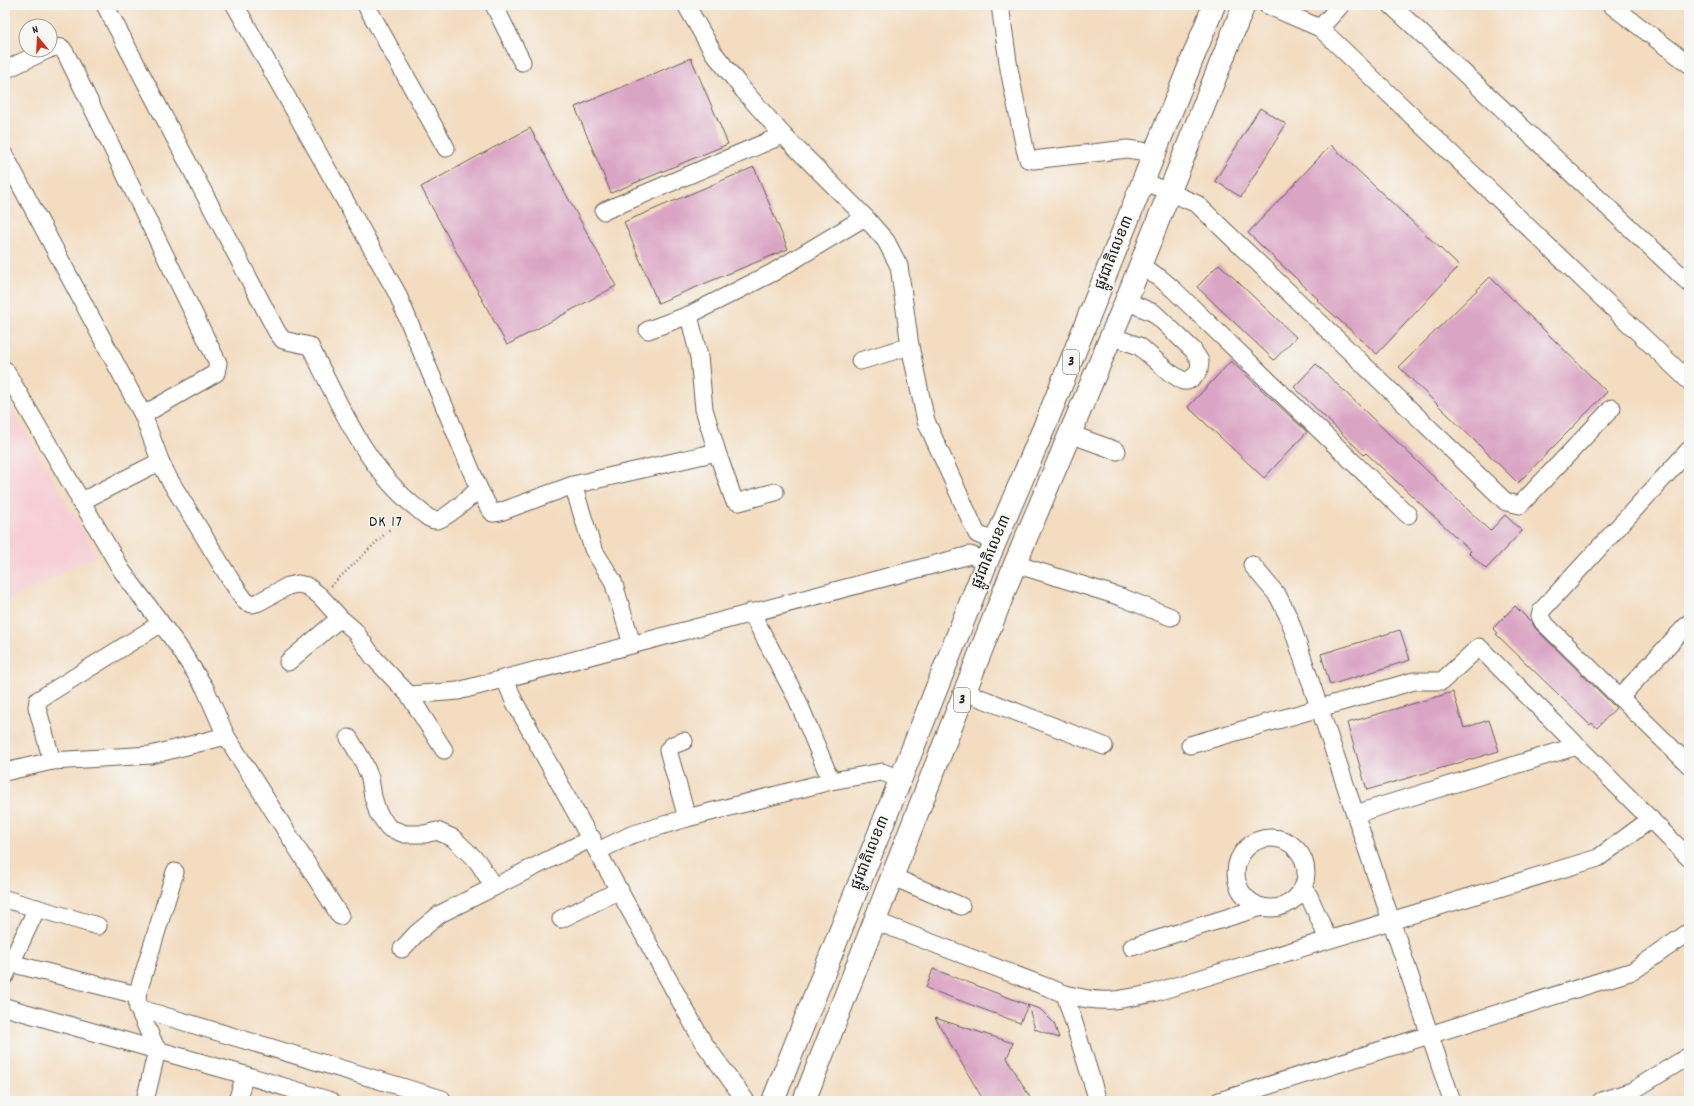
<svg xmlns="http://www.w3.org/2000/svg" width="1694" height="1106" viewBox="0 0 1694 1106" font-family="Dekko,'Noto Sans Khmer',sans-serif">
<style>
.built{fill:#f6cfd6}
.building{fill:#daa4c4}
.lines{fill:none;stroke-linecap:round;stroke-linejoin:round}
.minor-casing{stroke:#675f55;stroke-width:19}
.highway-casing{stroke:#675f55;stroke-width:24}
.path{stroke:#675f55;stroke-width:2.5;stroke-dasharray:1 3;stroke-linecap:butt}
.minor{stroke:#fff;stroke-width:17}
.highway{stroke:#fff;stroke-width:22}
.labels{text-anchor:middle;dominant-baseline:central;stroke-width:3;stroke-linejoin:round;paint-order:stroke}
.shield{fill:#f6f6f2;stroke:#5d5d5c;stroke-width:1}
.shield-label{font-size:14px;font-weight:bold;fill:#1c1c1c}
.street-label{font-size:15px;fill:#1c1c1c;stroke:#f6f6f2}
.neighbourhood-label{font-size:16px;letter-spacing:1px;fill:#1c1c1c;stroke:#f6f6f2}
</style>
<rect width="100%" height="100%" fill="#f6f6f2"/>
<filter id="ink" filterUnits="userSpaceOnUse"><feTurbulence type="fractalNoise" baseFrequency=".025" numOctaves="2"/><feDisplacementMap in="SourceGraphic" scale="8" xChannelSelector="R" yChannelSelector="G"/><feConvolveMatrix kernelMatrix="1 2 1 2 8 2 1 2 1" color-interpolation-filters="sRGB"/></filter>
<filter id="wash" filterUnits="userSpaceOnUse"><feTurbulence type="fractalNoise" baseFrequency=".012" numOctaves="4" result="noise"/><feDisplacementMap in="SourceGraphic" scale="16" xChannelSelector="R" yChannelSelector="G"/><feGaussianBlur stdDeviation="0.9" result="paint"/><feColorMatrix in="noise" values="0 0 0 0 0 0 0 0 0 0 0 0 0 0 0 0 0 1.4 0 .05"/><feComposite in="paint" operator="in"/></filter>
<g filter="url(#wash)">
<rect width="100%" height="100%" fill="#f3dcc0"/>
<polygon class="built" points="5,397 97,555 5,602"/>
<g id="blocks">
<g class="building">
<polygon points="691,58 728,144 611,193 575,107"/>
<polygon points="1260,108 1286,124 1241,197 1215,181"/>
<polygon points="530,128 616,286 507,345 421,187"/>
<polygon points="1331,145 1459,266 1377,354 1317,300 1318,299 1248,233"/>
<polygon points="754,167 788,249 658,303 624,222"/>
<polygon points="1219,264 1296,337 1274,360 1197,287"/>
<polygon points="1490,277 1607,392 1518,483 1399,367"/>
<polygon points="1231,361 1307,432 1264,478 1188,407"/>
<polygon points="1316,364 1490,531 1505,515 1522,531 1486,569 1469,553 1471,551 1366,453 1364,455 1294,387"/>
<polygon points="1515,606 1532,623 1536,629 1616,708 1597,728 1592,723 1590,725 1496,634 1498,633 1493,628"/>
<polygon points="1400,630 1410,660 1330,685 1321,654"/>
<polygon points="1453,692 1464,728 1489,720 1499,751 1367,790 1347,723"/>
<polygon points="933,969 1028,1005 1020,1023 926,988"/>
<polygon points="1028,1005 1040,1009 1054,1023 1059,1038 1035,1029"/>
<polygon points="935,1018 1013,1043 1007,1058 1032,1101 984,1101"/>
</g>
</g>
</g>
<g filter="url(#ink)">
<use href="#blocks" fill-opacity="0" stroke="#675f55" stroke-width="1"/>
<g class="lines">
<g class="minor-casing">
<g id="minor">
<path d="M105,5L277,332L283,340L310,346C339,403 366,470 419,510C424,514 430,521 437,520C446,519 471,496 479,489"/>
<polyline points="235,5 397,293 479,489 489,508 493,513 500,512 573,485 717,452"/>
<polyline points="366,5 446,148"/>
<polyline points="494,5 522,62"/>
<polyline points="686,5 713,52 744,91 783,135 865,217 886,241 899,266 910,346 926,421 977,534 996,542"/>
<polyline points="1000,5 1009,69 1025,149 1028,159 1033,160 1127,149 1155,153"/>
<polyline points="1267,5 1320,28 1689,381"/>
<polyline points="1391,5 1689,283"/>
<polyline points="1611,5 1689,64"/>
<polyline points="1320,28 1341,5"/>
<polyline points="50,49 53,47 62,48 66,54 218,363 216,373 143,415"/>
<polyline points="5,70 47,50"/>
<polyline points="5,156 143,415 161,463"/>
<polyline points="1143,181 1197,204 1506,502 1520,505 1612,408"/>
<polyline points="604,211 783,135"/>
<polyline points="1140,266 1160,278 1174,290 1408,515"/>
<polyline points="689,315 699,357 704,409 717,452 734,500 739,502 775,492"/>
<polyline points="648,330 689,315 772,273 865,217"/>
<polyline points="1111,336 1139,346 1169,372 1183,381 1187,381 1194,377 1199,370 1200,361 1193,350 1154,313 1126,301"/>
<polyline points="860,361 910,346"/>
<polyline points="5,370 122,571 178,646 205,688 226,736 340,916"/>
<polyline points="1070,434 1117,451"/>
<polyline points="1689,450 1542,610 1540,616 1543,622 1689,765"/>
<polyline points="573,485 593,549 613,581 632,644"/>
<polyline points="80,502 151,466 161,463 169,479 230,579 246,602 252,604 259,602 288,586 298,584 307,586 320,596 340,618 354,630 374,658 409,695 444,750"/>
<polyline points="1015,564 1121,597 1171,617"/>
<polyline points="1252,565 1278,596 1289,618 1452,1101"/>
<polyline points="751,612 797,699 831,781"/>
<polyline points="288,662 340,618"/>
<polyline points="505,679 514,701 703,1042 746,1101"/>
<polyline points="965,692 1104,746"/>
<polyline points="409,695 458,691 970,555 987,561"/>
<polyline points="1620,697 1689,623"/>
<polyline points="349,738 363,761 370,778 373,797 378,813 389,828 405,834 425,834 437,831 453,838 478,862 494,887"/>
<polyline points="684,741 673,745 668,750 687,818"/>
<polyline points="1190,745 1414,681 1442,681 1479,647 1689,858"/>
<polyline points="52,761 37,707 38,700 160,624"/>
<polyline points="5,772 52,761 151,755 226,736"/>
<polyline points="1355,814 1577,746"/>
<circle cx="1271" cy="873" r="35"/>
<polyline points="598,851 631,835 687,818 831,781 882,772 900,779"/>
<polyline points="893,877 961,906"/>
<polyline points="1303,889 1309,896 1328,939"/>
<polyline points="5,899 98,926"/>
<polyline points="561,919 620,890"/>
<path d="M875,921L1065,994C1101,1004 1117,1001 1153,993L1598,858L1651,819"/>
<polyline points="1132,947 1262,907"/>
<polyline points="402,949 417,933 440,914 592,838"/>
<polyline points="10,963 137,995"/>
<polyline points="5,976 37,908"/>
<polyline points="1065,994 1098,1101"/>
<polyline points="5,1007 245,1075 331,1101"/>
<polyline points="138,1008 442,1099"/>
<polyline points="145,1101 157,1050 138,1008 137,995 175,872"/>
<polyline points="237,1101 245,1075"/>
<polyline points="1219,1101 1633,971 1689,932"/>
<polyline points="1601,1101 1632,1091 1689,1056"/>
</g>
</g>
<g class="highway-casing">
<g id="highway">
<polyline points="773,1101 987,561 1046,423 1214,5"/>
<polyline points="804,1101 1015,564 1126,301 1244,5"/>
</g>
</g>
<polyline class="path" points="331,586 391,528"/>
<use href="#minor" class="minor"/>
<use href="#highway" class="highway"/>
</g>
</g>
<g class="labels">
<g class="shield">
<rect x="1063" y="350" width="16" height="24" rx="3"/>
<rect x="954" y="688" width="16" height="24" rx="3"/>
</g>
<g class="shield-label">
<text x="1071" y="362">3</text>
<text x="962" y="700">3</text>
</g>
<g class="street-label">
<text transform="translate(1115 253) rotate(-68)">ផ្លូវជាតិលេខ៣</text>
<text transform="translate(992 552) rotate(-67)">ផ្លូវជាតិលេខ៣</text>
<text transform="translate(871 853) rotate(-68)">ផ្លូវជាតិលេខ៣</text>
</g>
<g class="neighbourhood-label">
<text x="386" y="522">DK 17</text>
</g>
</g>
<rect width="1694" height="1106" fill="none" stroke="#f6f6f2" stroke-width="20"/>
<g transform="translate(38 38) rotate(342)"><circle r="19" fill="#f6f6f2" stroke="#9f9f9c"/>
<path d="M0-3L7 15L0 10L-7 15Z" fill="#c8321e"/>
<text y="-6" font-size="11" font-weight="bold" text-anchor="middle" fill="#1c1c1c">N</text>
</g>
</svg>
